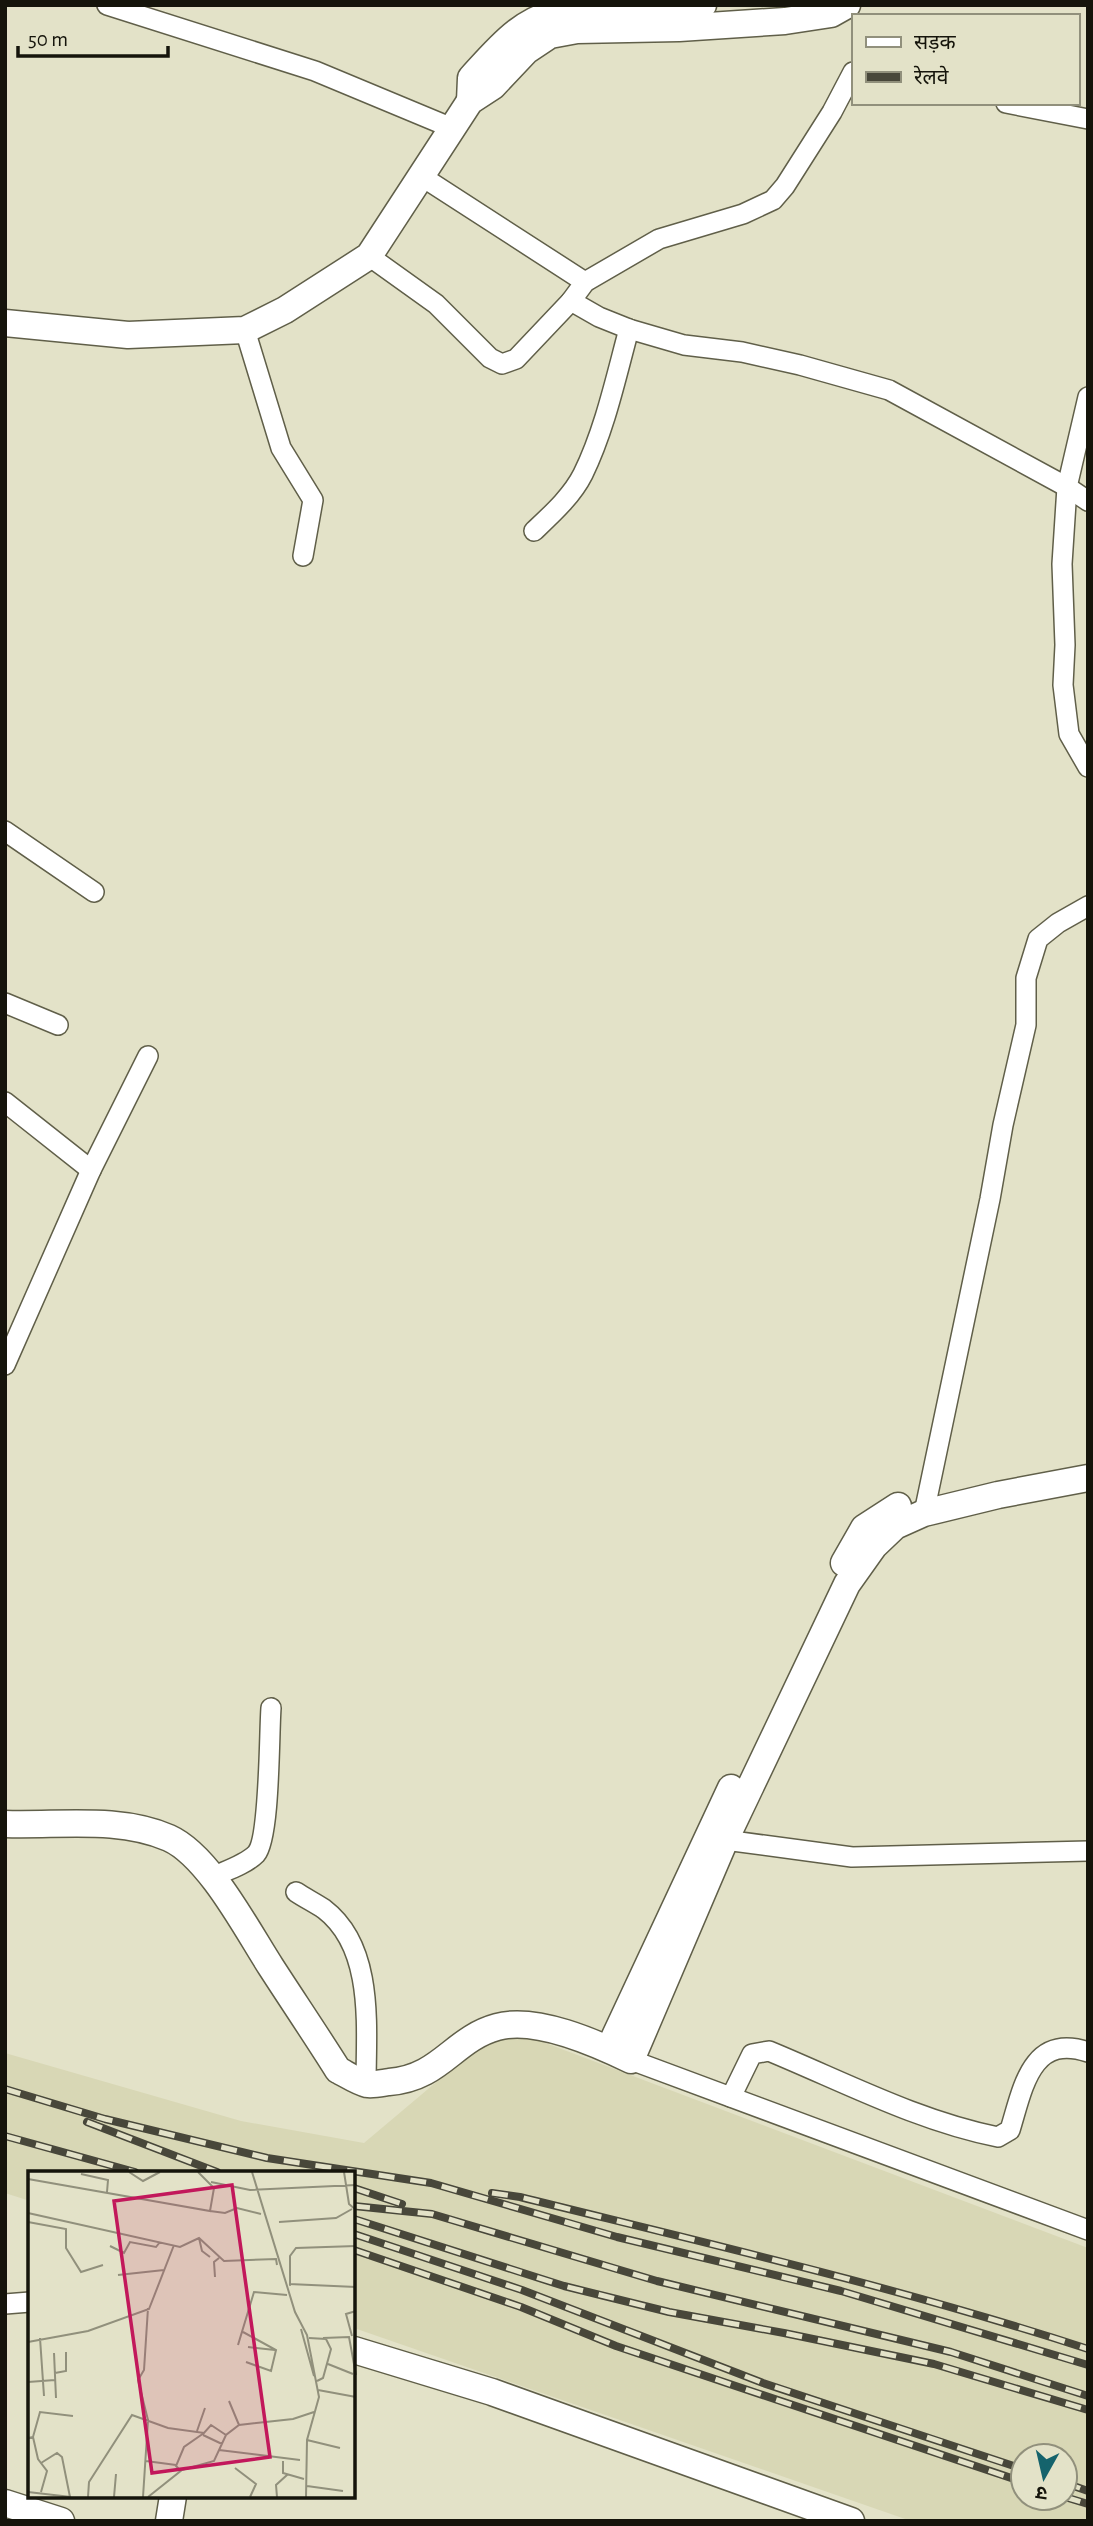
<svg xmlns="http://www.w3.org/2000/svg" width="1093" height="2526" viewBox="0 0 1093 2526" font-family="'Alegreya Sans','Noto Sans Devanagari',sans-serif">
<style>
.built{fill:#d8d7b5;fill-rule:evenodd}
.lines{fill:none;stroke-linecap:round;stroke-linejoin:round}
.street-casing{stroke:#605f49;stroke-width:22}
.secondary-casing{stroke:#605f49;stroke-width:29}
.street{stroke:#fff;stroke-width:19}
.secondary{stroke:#fff;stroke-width:26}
.rail-casing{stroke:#48473a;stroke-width:8}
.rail{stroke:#e3e2c8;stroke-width:5;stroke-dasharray:16;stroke-linecap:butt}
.inset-road{fill:none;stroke:#91907c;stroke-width:2}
.view{fill:#c2185b;fill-opacity:0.15;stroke:#c2185b;stroke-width:3.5}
.inset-edge{fill:none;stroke:#15140b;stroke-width:3.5}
</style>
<rect width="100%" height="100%" fill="#e3e2c8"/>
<path class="built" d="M527,2036L1088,2248V2521H911L354,2328V2172H30V2201L5,2193V2053L241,2121L364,2143L485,2041ZM1023,2456H1065V2498H1023Z"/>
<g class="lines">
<g class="street-casing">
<g id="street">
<polyline points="107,5 315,71 452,128"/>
<polyline points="1006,103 1088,119"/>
<polyline points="421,176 585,282"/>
<polyline points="369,256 436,304 490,358 502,364 516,359 571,301 599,317 629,329 684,345 742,352 800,365 889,390 1067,487 1088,501"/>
<polyline points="571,301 585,282 659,239 743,214 773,200 785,186 832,112 853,72"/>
<polyline points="245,330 281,448 313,500 303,556"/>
<polyline points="1088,397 1067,487 1062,564 1065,645 1063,685 1069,734 1088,767"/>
<path d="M534,531C552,514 572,496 583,474C605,429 616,377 629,329"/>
<polyline points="5,831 94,892"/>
<polyline points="5,1003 58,1025"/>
<polyline points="5,1102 91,1170"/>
<polyline points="5,1365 91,1170 148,1056"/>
<polyline points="924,1513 990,1199 1003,1125 1026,1025 1026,978 1038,939 1058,923 1088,906"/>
<polyline points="725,1840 852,1857 1088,1851"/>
<path d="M212,1877C225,1871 245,1865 256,1854C270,1839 269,1734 271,1708"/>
<path d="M296,1892C305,1898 315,1903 324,1909C375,1948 366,2028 366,2084"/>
<polyline points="631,2060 1088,2230"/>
<path d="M731,2097L752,2054L769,2051C844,2082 918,2121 998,2137L1010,2130C1023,2088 1031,2033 1088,2052"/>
<polyline points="5,2304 30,2302"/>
</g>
</g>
<g class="secondary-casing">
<g id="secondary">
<path d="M470,101L471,78C500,46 522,18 566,10L703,5"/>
<polyline points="5,323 128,335 245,330 285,310 369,256 470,101 493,86 526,51 550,35 577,30 679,28 785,21 831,14 847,5"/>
<polyline points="844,1563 864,1528 898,1506"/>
<path d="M5,1824C59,1826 118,1816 169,1838C209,1856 247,1930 271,1967C293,2001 316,2035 338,2070C346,2074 358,2082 367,2084C373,2085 382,2083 389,2082C441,2078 453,2039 497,2027C536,2016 596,2043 631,2060L725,1840L847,1584L874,1546L895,1526L924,1513L998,1495L1088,1478"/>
<polyline points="609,2049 731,1788"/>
<polyline points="354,2350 492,2392 851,2521"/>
<polyline points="5,2503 61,2521"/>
<polyline points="169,2521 173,2496"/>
</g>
</g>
<use href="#street" class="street"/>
<use href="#secondary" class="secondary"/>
<g class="rail-casing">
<g id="rail">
<polyline points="5,2089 105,2119 267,2158 431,2183 617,2237 841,2291 1088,2365"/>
<polyline points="87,2122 217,2172"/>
<polyline points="5,2136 135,2172"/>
<polyline points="354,2188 402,2204"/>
<path d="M492,2193L520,2197C710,2244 901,2288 1088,2349"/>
<polyline points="354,2206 432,2214 657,2281 951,2352 1088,2396"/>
<polyline points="354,2219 564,2286 669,2312 784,2333 934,2364 1088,2410"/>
<polyline points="354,2234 522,2290 763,2383 1023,2469"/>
<polyline points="354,2250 521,2307 616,2346 1023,2482"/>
<polyline points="1065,2483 1088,2491"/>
<polyline points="1065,2497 1088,2504"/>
</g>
</g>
<use href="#rail" class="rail"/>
</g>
<g transform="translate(28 2171)">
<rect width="327" height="327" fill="#e3e2c8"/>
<path class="inset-road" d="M101,1L115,10L132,1M224,1L267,141L279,164L291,226L279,269L278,326M316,1L321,33L328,39M53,3L80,9L79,21M0,8L182,40L186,17L170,1M183,11L222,19L328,14M182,40L197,42L209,37L233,43M0,42L152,76L171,67L196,90L248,88L249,94M0,51L38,58V77L53,101L75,94M251,51L308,47L324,38M171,67L174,80L182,86M82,75L96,82L102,71L128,76L132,71M90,104L136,99M187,106L186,91L191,87M261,113L328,116M262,115V85L268,77L328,75M273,158L286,205M215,161L248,179L243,200L218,191M324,165L318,143L328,140M12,167L16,225M281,167L298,168L303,178L295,207L289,210M295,167L321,166L328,204M0,171L60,160L121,138L146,74M210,174L226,121L259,124M220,176L247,179M26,182L28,227M300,193L325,203M27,202L38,200V181M0,211L27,209M290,219L328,226M201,230L211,254M169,260L177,237M175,264L194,273M5,266L10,288L19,300L13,321M0,267L5,266L12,241L45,245M279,269L312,277M191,279L272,289M118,290L148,294M255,290V302L276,308M13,292L29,282L34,286L42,326M207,297L228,313L222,326M151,298L148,295L156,276L176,262M279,315L315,320M0,321L43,326M60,326L61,311L104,244L140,257L176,262L183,254L198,264M86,326L88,303M115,326L120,249L110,209L116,199L120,137M120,326L154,299L186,290L198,264L211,254L265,248L286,241M249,326L248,314L259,304"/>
<path class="view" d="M204,14L242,286L124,302L86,30Z"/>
<rect width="327" height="327" class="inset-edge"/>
</g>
<rect width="1093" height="2526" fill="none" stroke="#15140b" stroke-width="14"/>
<rect x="852" y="14" width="228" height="91" fill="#e3e2c8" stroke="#91907c" stroke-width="2"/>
<rect x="866" y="37" width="35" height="10" fill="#ffffff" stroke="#91907c" stroke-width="2"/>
<text x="914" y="49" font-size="21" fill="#15140b">सड़क</text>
<rect x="866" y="72" width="35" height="10" fill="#48473a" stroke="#91907c" stroke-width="2"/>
<text x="914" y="84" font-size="21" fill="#15140b">रेलवे</text>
<g transform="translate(1044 2477) rotate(188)"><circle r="33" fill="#e3e2c8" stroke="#91907c" stroke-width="2"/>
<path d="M0-5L12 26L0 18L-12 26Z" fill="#15636c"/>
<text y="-10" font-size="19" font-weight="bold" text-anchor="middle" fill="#15140b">उ</text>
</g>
<path d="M18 46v10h150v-10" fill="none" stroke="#15140b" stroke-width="3.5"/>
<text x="28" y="46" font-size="21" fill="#15140b" stroke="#e3e2c8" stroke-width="5" paint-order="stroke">50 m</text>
</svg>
